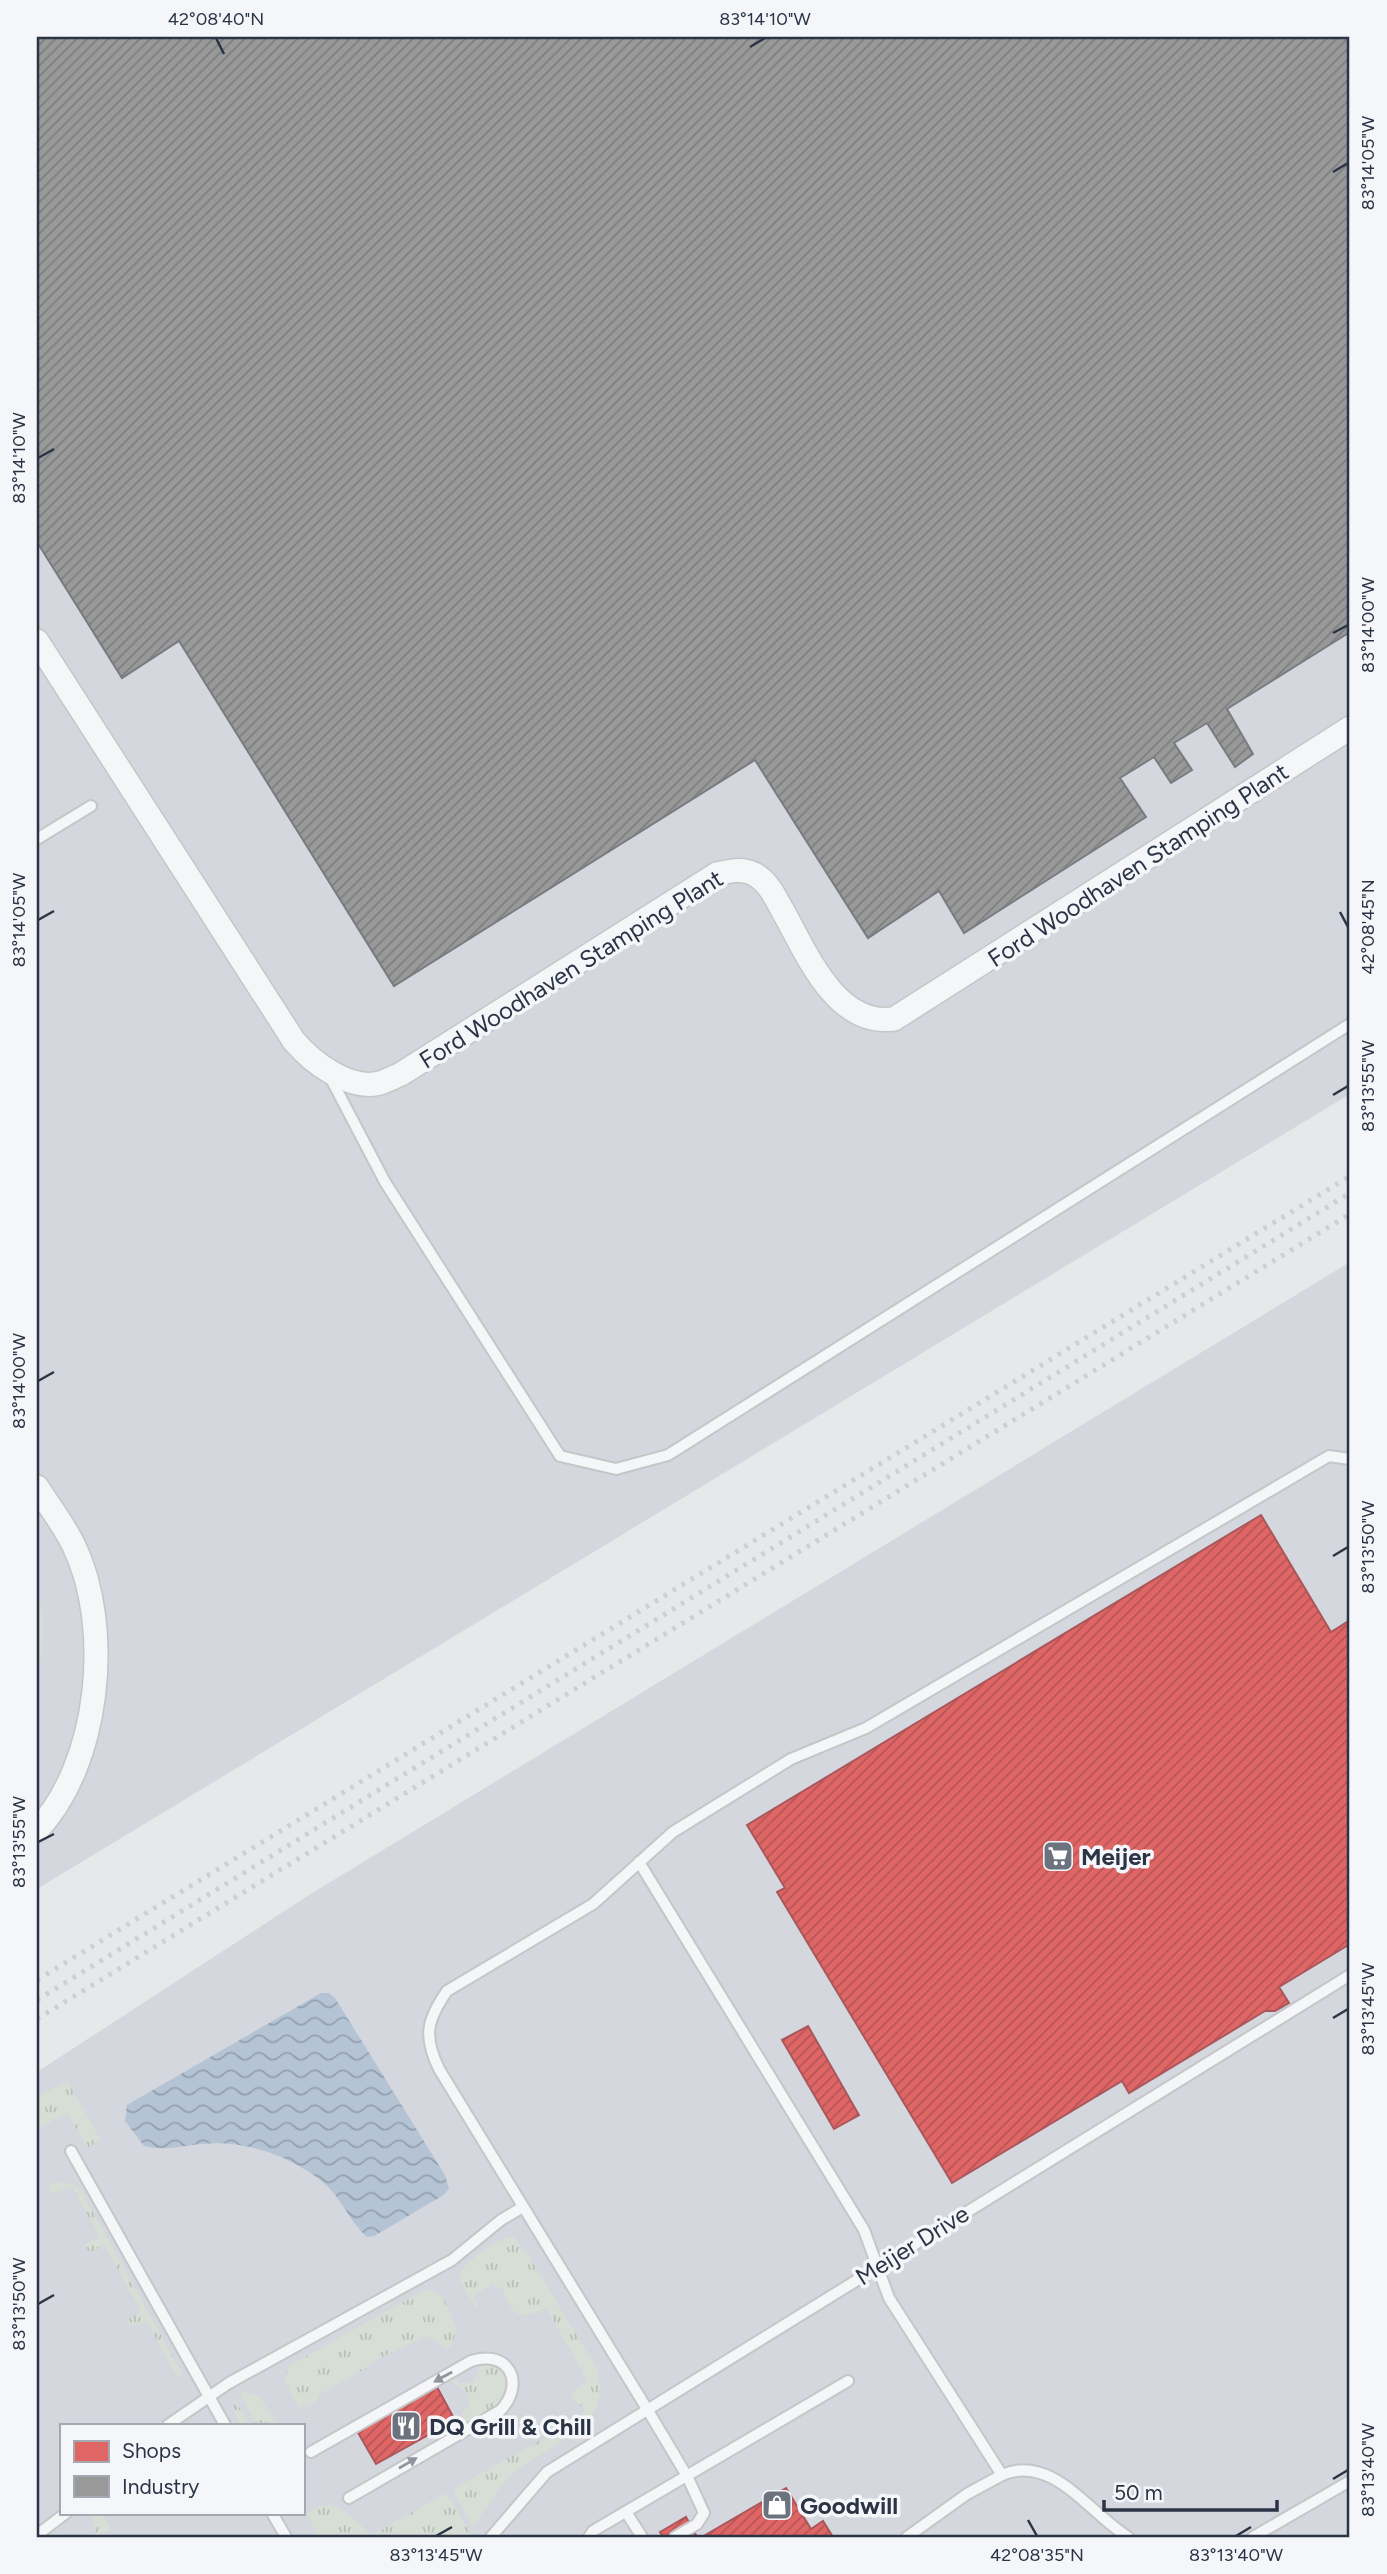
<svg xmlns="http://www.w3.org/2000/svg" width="1387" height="2574" viewBox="0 0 1387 2574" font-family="Figtree,sans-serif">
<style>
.built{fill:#d4d7dd;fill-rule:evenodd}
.grass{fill:url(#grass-tufts)}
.water{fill:url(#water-waves)}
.shops{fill:url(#shops-hatch);stroke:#aa575c;stroke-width:2}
.industry{fill:url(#industry-hatch);stroke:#787b80;stroke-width:2}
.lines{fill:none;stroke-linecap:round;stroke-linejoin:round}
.service-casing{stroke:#c4c6c8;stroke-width:14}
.minor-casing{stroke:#c4c6c8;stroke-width:26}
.service{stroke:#f5f6f7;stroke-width:10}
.minor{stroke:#f5f6f7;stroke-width:23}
.rail{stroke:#cecfd2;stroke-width:5;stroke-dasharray:3.5 7;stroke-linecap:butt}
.oneway{fill:#90959e}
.ticks{fill:none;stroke:#2b3445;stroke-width:2.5}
.labels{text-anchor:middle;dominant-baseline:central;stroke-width:7;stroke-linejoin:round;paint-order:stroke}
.street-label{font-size:24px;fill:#2b3445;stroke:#f4f6f9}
.poi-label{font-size:24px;font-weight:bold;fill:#2b3445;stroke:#f4f6f9;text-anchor:start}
.neatline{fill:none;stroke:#2b3445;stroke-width:2.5}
.ticks-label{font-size:18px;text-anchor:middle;fill:#2b3445}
</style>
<defs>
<pattern id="grass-tufts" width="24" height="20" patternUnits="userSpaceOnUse" patternTransform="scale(1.75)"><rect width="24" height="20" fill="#d6ded6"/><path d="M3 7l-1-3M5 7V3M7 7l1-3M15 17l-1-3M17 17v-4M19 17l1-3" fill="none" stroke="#b8bfb9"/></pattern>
<pattern id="water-waves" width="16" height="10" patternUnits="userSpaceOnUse" patternTransform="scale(1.75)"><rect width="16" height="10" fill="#b4c4d5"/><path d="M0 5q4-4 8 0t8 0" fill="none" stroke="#93a0af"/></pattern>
<pattern id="shops-hatch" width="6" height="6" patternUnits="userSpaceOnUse" patternTransform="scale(1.75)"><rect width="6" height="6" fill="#e06666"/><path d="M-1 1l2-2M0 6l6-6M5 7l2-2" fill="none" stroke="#b65556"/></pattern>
<pattern id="industry-hatch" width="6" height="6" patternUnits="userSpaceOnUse" patternTransform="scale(1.75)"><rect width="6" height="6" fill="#999"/><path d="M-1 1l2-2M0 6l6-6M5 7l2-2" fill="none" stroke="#7d7e7f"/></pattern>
</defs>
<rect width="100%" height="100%" fill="#e6e8ea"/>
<g class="built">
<polygon points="37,37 1350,37 1350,1094 37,1889"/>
<path d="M1350,1262V2537H37V2072L309,1895ZM61,2425H303V2513H61Z"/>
</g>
<g class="grass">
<path d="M37,1592C47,1618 43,1653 37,1679Z"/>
<polygon points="67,2081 101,2140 87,2148 67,2113 37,2129 37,2097"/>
<polygon points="51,2182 73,2184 82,2192 183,2375 178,2378 146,2321 133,2327 127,2323 127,2320 141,2311 104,2245 91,2252 85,2248 86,2244 99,2236 72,2186 53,2194 49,2188"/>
<path d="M513,2236L530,2258L595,2365C620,2426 547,2443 512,2475C496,2490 485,2510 473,2528L453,2489L580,2418L585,2409L571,2399L575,2389L588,2381L546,2308C515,2322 514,2316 501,2286L496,2288L493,2284L473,2296L479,2306L475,2307L460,2280V2272C471,2258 495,2240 513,2236Z"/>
<polygon points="431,2290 443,2297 457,2329 451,2346 447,2348 426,2336 370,2363 368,2367 320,2394 316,2402 299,2408 284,2379 289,2366 423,2291"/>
<path d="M482,2363L499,2368C524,2395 487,2411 467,2422L462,2415L470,2403L468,2393L449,2380L454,2378L459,2383H473Z"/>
<polygon points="245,2392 260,2397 278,2425 256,2425 240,2394"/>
<polygon points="234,2399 251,2425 241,2425 234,2413"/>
<path d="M446,2493L470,2532L466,2537H319L306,2514C334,2493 351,2517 372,2535Z"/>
<polygon points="92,2513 102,2513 111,2529 96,2536"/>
</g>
<path class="water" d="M321,1993H329L335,1998L445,2175L449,2189L442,2196L374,2236L367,2237C348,2220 340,2194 319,2179C286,2154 244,2140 202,2144C179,2146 167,2151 144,2146L125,2121L127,2105Z"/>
<g class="shops">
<polygon points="1261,1515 1331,1632 1350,1620 1350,1944 1279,1987 1289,2003 1275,2011 1265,2011 1129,2093 1122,2081 952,2183 777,1892 785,1888 747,1825"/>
<polygon points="808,2026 859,2115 834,2129 782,2040"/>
<polygon points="437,2387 455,2420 376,2464 357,2431"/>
<polygon points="786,2488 811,2529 823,2521 833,2537 702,2537"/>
<polygon points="686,2517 697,2537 663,2537 660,2532"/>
</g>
<polygon class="industry" points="37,37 1350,37 1350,632 1227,709 1253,754 1235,767 1207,723 1174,743 1192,770 1171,783 1154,757 1120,778 1146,817 964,933 939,891 868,938 755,760 394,986 179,641 122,678 37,542"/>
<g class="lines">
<g class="service-casing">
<g id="service">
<polyline points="37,839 91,806"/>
<polyline points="330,1077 385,1182 560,1456 616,1469 668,1455 1350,1024"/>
<path d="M639,1862L864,2230L889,2298L1002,2475C1052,2453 1090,2514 1128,2537"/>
<polyline points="71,2151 225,2425"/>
<polyline points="168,2425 229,2383 452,2260 501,2220 523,2207"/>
<path d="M311,2452L471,2361C508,2349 526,2382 501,2410L349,2498"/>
<polyline points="626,2512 642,2537"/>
<polyline points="272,2513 286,2537"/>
<polyline points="37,2535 66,2513"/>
<polyline points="491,2537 547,2472 1350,1975"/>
<polyline points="589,2537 593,2531 848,2381"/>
<path d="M675,2537L697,2524L704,2513L687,2476L647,2409L439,2069C423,2036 427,2020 447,1991L593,1904L673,1832L791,1759L866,1728L1329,1456L1350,1459"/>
<polyline points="907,2537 967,2494 1002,2475"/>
<polyline points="1253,2537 1350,2481"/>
</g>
</g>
<g class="minor-casing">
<g id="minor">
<path d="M37,641L294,1041C312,1062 349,1091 380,1083C387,1081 394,1077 401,1074L717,874C729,871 742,868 754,874C769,882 776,899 784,913C807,954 836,1027 894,1019L1350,728"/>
<path d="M37,1487C49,1506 64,1525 74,1546C113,1627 100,1764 37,1830"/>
</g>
</g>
<use href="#service" class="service"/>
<use href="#minor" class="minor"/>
<g class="rail">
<polyline points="37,1980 1350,1176"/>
<polyline points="37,2000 1350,1193"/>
<polyline points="37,2019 1350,1214"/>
</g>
</g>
<defs><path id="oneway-solid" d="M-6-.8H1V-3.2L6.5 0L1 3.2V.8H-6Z" transform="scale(1.75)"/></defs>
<g class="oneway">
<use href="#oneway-solid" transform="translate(443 2377) rotate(151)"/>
<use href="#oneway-solid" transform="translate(408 2463) rotate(-30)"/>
</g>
<path class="ticks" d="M216,38L224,54M750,47L765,38M1333,172L1348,163M38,458L54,449M1333,633L1348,625M1340,912L1348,927M38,920L54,911M1333,1095L1348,1086M38,1381L54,1372M1333,1556L1348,1547M38,1842L54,1834M1333,2018L1348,2009M38,2304L54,2295M1333,2479L1348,2470M1028,2520L1037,2536M436,2536L452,2527M1236,2536L1251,2527"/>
<defs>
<g id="supermarket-square" transform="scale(1.575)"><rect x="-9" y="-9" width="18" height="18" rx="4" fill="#6c737f" stroke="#f4f6f9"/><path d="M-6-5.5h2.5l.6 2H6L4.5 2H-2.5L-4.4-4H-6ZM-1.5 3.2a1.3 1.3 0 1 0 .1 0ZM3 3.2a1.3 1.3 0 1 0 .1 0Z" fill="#fff"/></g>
<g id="restaurant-square" transform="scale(1.575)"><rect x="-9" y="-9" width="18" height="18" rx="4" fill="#6c737f" stroke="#f4f6f9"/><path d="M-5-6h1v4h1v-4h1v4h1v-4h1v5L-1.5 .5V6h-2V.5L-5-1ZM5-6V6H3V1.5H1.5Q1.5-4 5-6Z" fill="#fff"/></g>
<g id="shop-square" transform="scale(1.575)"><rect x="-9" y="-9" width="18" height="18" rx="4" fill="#6c737f" stroke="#f4f6f9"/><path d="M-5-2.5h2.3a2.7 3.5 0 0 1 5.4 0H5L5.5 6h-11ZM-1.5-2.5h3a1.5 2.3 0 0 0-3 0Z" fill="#fff"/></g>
</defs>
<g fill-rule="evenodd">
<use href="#supermarket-square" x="1058" y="1856"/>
<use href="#restaurant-square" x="406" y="2426"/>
<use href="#shop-square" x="777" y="2505"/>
</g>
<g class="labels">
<g class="street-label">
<text transform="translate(1138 865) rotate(-33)">Ford Woodhaven Stamping Plant</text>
<text transform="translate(571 969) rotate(-32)">Ford Woodhaven Stamping Plant</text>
<text transform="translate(912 2245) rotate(-32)">Meijer Drive</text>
</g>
<g class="poi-label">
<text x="1081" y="1856">Meijer</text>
<text x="429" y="2426">DQ Grill &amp; Chill</text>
<text x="800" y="2505">Goodwill</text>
</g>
</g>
<rect width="1387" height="2574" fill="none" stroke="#f4f6f9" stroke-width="77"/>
<rect x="60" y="2424" width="245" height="91" fill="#f4f6f9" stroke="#a4a8b1" stroke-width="2"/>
<rect x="74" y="2441" width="35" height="21" fill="#e06666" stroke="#a4a8b1" stroke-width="2"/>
<text x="122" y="2458" font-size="21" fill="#2b3445">Shops</text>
<rect x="74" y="2476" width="35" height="21" fill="#999999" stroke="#a4a8b1" stroke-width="2"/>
<text x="122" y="2494" font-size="21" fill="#2b3445">Industry</text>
<path d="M1104 2500v10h173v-10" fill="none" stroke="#2b3445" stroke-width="3.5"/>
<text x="1114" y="2500" font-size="21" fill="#2b3445" stroke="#f4f6f9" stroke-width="5" paint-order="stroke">50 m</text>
<rect x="38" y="38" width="1310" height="2498" class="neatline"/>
<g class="ticks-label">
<text x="216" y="25">42°08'40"N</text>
<text x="765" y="25">83°14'10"W</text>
<text transform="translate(1368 163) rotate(-90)" y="6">83°14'05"W</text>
<text transform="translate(19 458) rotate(-90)" y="6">83°14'10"W</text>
<text transform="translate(1368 625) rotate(-90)" y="6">83°14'00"W</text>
<text transform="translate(19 920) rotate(-90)" y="6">83°14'05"W</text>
<text transform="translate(1368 927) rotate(-90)" y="6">42°08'45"N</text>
<text transform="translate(1368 1086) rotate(-90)" y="6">83°13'55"W</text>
<text transform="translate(19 1381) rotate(-90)" y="6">83°14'00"W</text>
<text transform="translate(1368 1547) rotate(-90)" y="6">83°13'50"W</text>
<text transform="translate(19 1842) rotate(-90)" y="6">83°13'55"W</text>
<text transform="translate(1368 2009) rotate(-90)" y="6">83°13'45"W</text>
<text transform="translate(19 2304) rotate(-90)" y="6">83°13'50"W</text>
<text transform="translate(1368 2470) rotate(-90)" y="6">83°13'40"W</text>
<text x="436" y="2561">83°13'45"W</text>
<text x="1037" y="2561">42°08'35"N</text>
<text x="1236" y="2561">83°13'40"W</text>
</g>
</svg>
